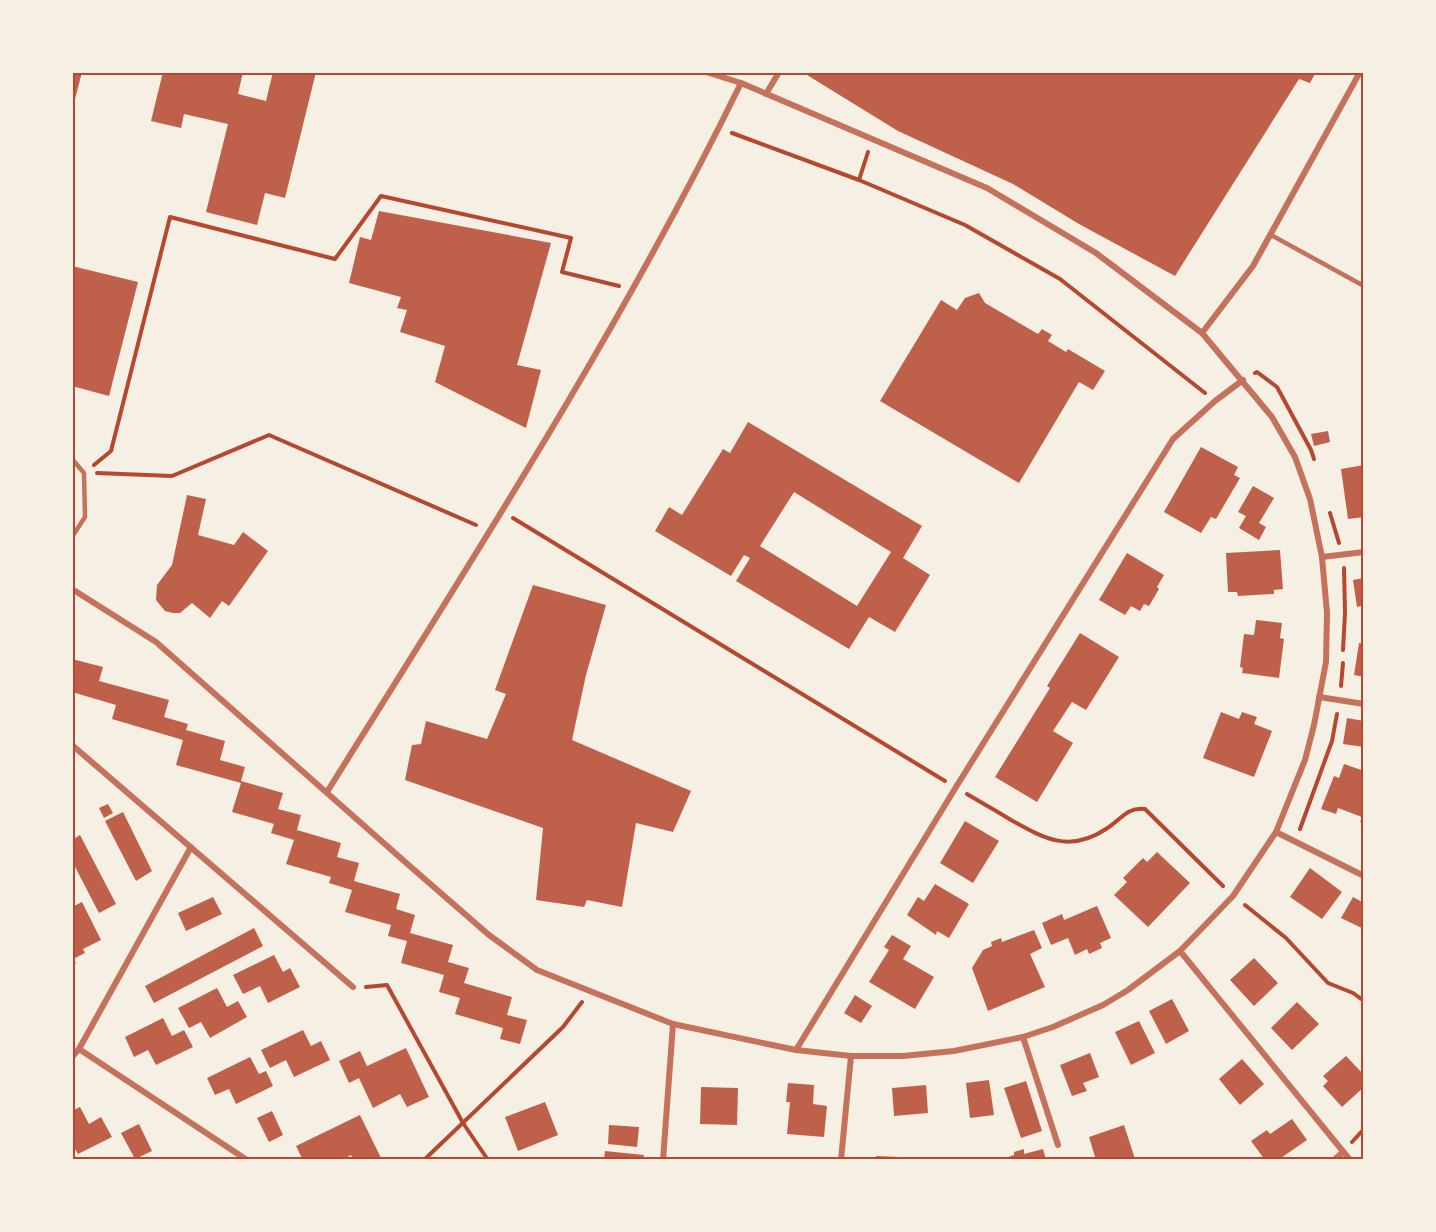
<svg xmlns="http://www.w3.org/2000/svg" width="1436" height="1232" viewBox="0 0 1436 1232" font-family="'Golos Text',sans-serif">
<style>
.building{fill:#bf614a;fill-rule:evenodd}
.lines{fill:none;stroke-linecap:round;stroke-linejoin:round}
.path{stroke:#b5482f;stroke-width:4}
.service{stroke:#c5725c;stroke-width:4.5}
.minor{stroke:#c5725c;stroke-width:6}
.neatline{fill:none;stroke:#b5482f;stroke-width:2}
</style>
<rect width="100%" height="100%" fill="#f6efe4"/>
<g class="building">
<polygon points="72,72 82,72 73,107 72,107"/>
<polygon points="163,72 243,72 238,94 266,101 273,72 280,74 281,72 316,72 285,198 265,193 257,225 206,212 228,124 184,114 181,128 151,121"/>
<polygon points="809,72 1316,72 1310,83 1299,79 1175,276 1079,224 1013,184 898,131 807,75"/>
<polygon points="379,211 551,243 517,365 541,370 526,428 435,382 445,346 400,332 407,310 397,308 401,297 349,283 360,237 371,240"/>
<polygon points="72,266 138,282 109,396 72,386"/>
<polygon points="979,293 985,303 1038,334 1042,329 1052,335 1048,341 1066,352 1068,349 1105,371 1093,390 1079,382 1019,483 880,401 941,300 957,310 965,298"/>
<path d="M748,422L922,526L903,558L930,575L895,632L869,617L849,649L736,581L750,558L744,555L731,576L655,531L669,507L682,515L723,449L730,453ZM794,492L891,552L857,606L760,546Z"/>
<polygon points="1328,431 1330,442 1314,446 1311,434"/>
<polygon points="1201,447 1238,467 1234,475 1240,478 1216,519 1211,517 1201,533 1164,512"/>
<polygon points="1364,465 1364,517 1348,519 1341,469"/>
<polygon points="1253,486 1274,498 1259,523 1266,527 1259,540 1239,528 1246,516 1238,512"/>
<polygon points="187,495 206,499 198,535 234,545 243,532 268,551 229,606 222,601 210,618 192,603 180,613 173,613 165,611 156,600 157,585 172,565"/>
<polygon points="1280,550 1283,589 1274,590 1274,594 1238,596 1237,592 1228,592 1226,553"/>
<polygon points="1127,553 1164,575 1157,587 1159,589 1149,606 1144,604 1140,611 1131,606 1125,615 1099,600"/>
<polygon points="1364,578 1364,605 1357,607 1353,580"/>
<polygon points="533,585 606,605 586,675 572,740 691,791 673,832 636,823 622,907 587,900 584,907 536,900 543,828 405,780 412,745 421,744 426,721 487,739 506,694 495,690"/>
<polygon points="1256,620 1282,623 1280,638 1284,639 1279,678 1242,673 1243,668 1240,667 1244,634 1254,635"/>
<polygon points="1080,633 1119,657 1086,710 1072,702 1053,731 1073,743 1037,802 995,777 1050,688 1047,686"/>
<polygon points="1359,643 1364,644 1364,677 1354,675"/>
<polygon points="72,659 103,667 99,681 169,700 164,717 188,724 186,730 225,741 220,760 245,767 241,781 283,793 278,809 301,815 297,830 341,843 337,857 359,863 354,881 400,894 396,909 415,915 410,933 453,945 448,962 469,968 464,983 512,997 507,1015 527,1020 520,1044 500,1039 503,1028 455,1014 460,998 439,992 444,975 401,963 407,941 388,936 391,925 345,912 352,890 329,883 331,877 286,864 294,840 271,833 274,824 232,812 241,783 176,765 183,740 112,719 116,705 72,692"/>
<polygon points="1221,712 1239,719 1242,712 1257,717 1254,724 1272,731 1254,777 1203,758"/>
<polygon points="1347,718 1364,721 1364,747 1343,744"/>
<polygon points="1344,764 1364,771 1364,824 1360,822 1362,817 1338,808 1336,814 1321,809 1334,776 1339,778"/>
<polygon points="108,804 113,813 104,818 99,808"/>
<polygon points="123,812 152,871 136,881 105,821"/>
<polygon points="965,821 999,841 973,883 940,863"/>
<polygon points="80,835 116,904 99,913 72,861 72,840"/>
<polygon points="1157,852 1190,883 1148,927 1114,895 1127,882 1123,878 1143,858 1147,862"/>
<polygon points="1310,868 1342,892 1322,919 1290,897"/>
<polygon points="935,884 969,904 949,938 937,931 936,935 907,915 918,897 924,901"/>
<polygon points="213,897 222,914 186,931 178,913"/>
<polygon points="1353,897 1364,903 1364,929 1341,918"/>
<polygon points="82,902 101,940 83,949 85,953 73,959 76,963 72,965 72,907"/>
<polygon points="1097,906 1111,938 1100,943 1102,948 1089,954 1087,949 1075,955 1068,938 1051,945 1042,923 1062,914 1064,920"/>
<polygon points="254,928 263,946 154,1003 145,986"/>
<polygon points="1034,930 1042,948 1030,954 1045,987 988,1011 972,968 983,950 992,946 991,942 1001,938 1002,942"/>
<polygon points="892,935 911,946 903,959 934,977 915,1009 869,982 889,950 884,947"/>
<polygon points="274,955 283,972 290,968 300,987 268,1003 260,986 243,994 233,975"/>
<polygon points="1254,958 1278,983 1254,1006 1230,980"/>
<polygon points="217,988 227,1007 238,1001 247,1017 210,1038 201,1022 189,1028 178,1008"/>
<polygon points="855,995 872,1006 861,1023 844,1013"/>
<polygon points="1172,999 1189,1031 1166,1044 1149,1011"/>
<polygon points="1297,1002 1319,1024 1292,1050 1271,1028"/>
<polygon points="163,1018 172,1036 184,1030 193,1047 156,1065 148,1050 134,1057 125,1037"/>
<polygon points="1139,1021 1155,1053 1131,1065 1115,1032"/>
<polygon points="303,1030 311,1046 321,1041 330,1060 294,1077 286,1060 270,1068 261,1050"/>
<polygon points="406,1048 429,1097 407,1107 400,1094 373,1108 359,1078 349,1083 339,1061 360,1051 367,1066"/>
<polygon points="1090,1053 1099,1077 1083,1083 1087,1091 1072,1096 1060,1065"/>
<polygon points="1346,1056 1364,1075 1364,1087 1342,1107 1323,1086 1328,1081 1323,1076"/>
<polygon points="250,1057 259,1074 266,1071 273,1086 236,1104 229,1089 215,1095 207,1078"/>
<polygon points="1242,1059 1264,1084 1240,1105 1219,1079"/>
<polygon points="989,1080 994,1115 970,1118 966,1083"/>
<polygon points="1026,1081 1042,1131 1021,1138 1004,1088"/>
<polygon points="788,1083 814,1085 813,1104 827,1106 824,1137 787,1134 790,1102 786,1102"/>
<polygon points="926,1085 928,1113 894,1116 892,1088"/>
<polygon points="701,1087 738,1088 737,1125 700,1124"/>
<polygon points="545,1102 558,1135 518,1151 505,1117"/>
<polygon points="80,1107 89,1124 101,1117 112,1137 78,1154 72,1144 72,1111"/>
<polygon points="272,1111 283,1135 269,1142 257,1118"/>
<polygon points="360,1115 381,1158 377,1160 354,1160 351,1155 342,1160 303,1160 296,1146"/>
<polygon points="1292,1119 1307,1140 1278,1160 1265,1160 1251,1141 1267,1130 1270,1134"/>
<polygon points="139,1124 152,1151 135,1159 121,1133"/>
<polygon points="609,1125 639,1127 637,1147 608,1144"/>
<polygon points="1124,1125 1135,1159 1096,1160 1089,1137"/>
<polygon points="1024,1149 1024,1154 1043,1149 1046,1160 999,1160 1014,1155 1014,1152"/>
<polygon points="605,1151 644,1155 643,1160 604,1160"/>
<polygon points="876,1156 900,1157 900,1160 876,1160"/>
</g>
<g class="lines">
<g class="path">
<polyline points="732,133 859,180 965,225 1060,279 1205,393"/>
<polyline points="859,180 868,152"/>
<polyline points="1255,373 1257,372 1277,387 1311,450 1314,459"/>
<polyline points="94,465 111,451 170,217 335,259 381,196 571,238 562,272 619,286"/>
<polyline points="97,473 172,476 269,435 476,525"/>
<polyline points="1330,513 1339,543"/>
<polyline points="513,518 945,781"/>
<polyline points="1343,650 1345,613 1344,568"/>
<polyline points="1341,686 1343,663"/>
<path d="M967,794C982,803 997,811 1011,820C1045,839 1070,853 1106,829C1121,820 1126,807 1145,809L1223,886"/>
<polyline points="1300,829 1332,741 1337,714"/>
<polyline points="1245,905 1286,938 1328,983 1353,993 1364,1001"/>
<polyline points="366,987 387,985 463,1123 488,1160"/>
<polyline points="1352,1142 1364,1129"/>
<polyline points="424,1160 563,1027 582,1002"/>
</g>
<g class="service">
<polyline points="1271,235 1364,286"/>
<polyline points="72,459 84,473 85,517 72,537"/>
</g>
<g class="minor">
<polyline points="766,94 779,72"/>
<polyline points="1202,333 1253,266 1360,72"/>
<polyline points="1322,557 1364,552"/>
<polyline points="72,589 156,642 412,868 489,935 537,970 673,1024 796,1050 851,1056 903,1056 954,1051 1023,1037 1053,1027 1103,1005 1128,990 1180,951 1233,896 1276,832 1305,760 1314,725 1326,662 1327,613 1322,557 1310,499 1295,457 1272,417 1202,333 1096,253 987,188 741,83 706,72"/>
<polyline points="1319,697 1364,704"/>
<polyline points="72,745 353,987"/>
<path d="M327,792C472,560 621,329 741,83"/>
<polyline points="1276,832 1364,876"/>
<polyline points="1180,951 1350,1160"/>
<polyline points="1023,1037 1058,1145"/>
<polyline points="79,1049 247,1160"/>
<polyline points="796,1050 956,787 1173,439 1215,401 1243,380"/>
<polyline points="72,1057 79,1049 191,847"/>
<polyline points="663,1160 673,1024"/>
<polyline points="841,1160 851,1056"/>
<polyline points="1334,1160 1343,1152"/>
</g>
</g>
<rect width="1436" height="1232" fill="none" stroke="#f6efe4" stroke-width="147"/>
<rect x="74" y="74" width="1288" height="1084" class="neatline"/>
</svg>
